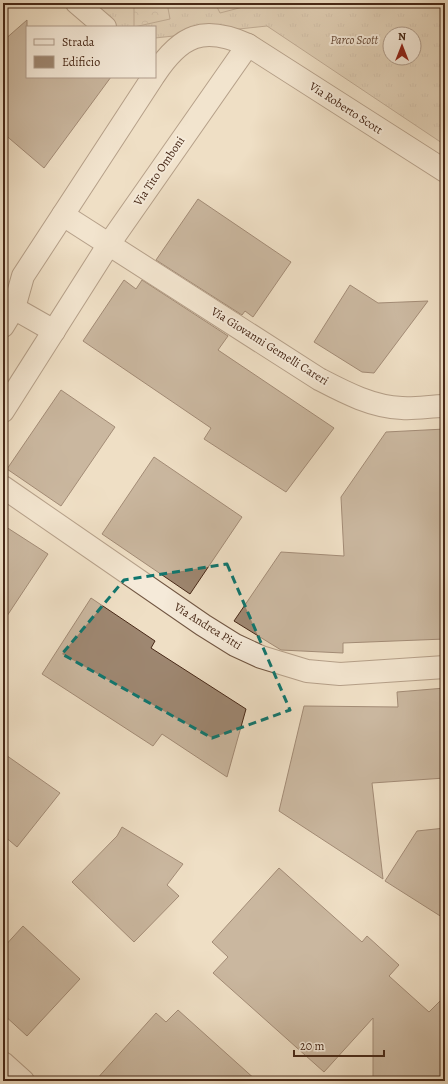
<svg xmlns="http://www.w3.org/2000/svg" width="448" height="1084" viewBox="0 0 448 1084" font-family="Alegreya,serif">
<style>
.grass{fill:url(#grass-tufts);stroke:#8c745f;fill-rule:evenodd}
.forest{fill:url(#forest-crowns);stroke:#8c745f}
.building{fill:#9e8771;stroke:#472817}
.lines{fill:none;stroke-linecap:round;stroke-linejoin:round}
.street-casing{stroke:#715642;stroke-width:24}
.street{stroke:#f5ead9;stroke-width:22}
.marked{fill:none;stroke:#0f766e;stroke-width:3;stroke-dasharray:8 5;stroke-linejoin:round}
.labels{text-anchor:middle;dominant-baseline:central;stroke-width:4;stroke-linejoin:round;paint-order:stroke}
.park-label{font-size:12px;font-style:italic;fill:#634634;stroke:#f5ead9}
.street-label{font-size:12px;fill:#472817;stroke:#f5ead9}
</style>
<defs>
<pattern id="grass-tufts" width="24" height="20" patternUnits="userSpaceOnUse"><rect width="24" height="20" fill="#d2c0a7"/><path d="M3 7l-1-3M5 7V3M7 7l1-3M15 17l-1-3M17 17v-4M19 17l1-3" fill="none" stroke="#b6a58f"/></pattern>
<pattern id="forest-crowns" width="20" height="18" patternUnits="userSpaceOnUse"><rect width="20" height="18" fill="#d2c0a7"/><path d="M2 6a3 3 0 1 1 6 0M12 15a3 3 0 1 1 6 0" fill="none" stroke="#b6a58f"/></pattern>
</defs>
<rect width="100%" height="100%" fill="#efdfc5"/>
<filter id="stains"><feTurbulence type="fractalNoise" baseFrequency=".005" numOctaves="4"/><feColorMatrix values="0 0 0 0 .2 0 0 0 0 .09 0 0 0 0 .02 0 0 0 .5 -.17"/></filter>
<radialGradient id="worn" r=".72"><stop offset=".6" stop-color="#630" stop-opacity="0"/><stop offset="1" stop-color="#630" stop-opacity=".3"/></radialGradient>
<path class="grass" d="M88,3H445V145L267,26L155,38V27H118ZM390,34H414V58H390Z"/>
<g class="forest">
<polygon points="134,3 167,3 170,19 134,27"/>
<polygon points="215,3 258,3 220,13"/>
</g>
<g class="building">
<polygon points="27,20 27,77 111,77 44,168 3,133 3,41"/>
<polygon points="198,199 291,262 253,317 245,311 242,315 156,260"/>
<polygon points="124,280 136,289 142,280 228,336 218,350 334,428 286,492 204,439 211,428 83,341"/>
<polygon points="350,285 378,303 428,301 374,373 362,372 314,342"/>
<polygon points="61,390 115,427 61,506 7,469"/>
<polygon points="445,429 445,639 343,643 343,653 281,650 234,621 281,552 344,556 341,497 386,432"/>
<polygon points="154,457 242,517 190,594 102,534"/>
<polygon points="3,525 48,554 3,622"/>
<polygon points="91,598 155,641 151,648 246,709 227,777 162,734 153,746 42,674"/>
<polygon points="445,688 445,778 372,783 383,879 279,811 304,706 398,707 397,692"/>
<polygon points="3,753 60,793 17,847 3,835"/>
<polygon points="122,827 183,864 167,885 179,896 134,942 72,882 117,836"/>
<polygon points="445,828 445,919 385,881 417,831"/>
<polygon points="279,868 362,942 367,936 399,965 389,976 429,1012 445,996 445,1081 373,1081 373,1018 324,1072 213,973 228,957 212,942"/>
<polygon points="23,926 80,979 27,1036 3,1014 3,948"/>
<polygon points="178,1010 257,1081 95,1081 156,1013 166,1022"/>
</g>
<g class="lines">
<g class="street-casing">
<g id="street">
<polyline points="77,3 105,27"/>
<polyline points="248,45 445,171"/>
<path d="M63,215L319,379C344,392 372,407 402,408C416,409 431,406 445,406"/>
<polyline points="3,302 54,331"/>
<polyline points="3,326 14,308 23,276 153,77"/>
<path d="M3,411L109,244L248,45C203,25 181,35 155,74"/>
<polyline points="3,487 203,625 235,645 261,657 307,671 340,674 445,667"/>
<polyline points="3,1063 23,1081"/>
</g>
</g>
<use href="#street" class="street"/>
</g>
<path d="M0 0H448V1084H0ZM227,564L290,710L212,738L62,654L124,580Z" fill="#efdfc5" fill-opacity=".55" fill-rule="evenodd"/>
<path class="marked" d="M227,564L290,710L212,738L62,654L124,580Z"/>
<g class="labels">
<g class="park-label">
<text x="354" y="40">Parco Scott</text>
</g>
<g class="street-label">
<text transform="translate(346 108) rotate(33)">Via Roberto Scott</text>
<text transform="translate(159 171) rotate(-56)">Via Tito Omboni</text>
<text transform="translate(270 346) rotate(32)">Via Giovanni Gemelli Careri</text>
<text transform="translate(208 626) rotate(32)">Via Andrea Pitti</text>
</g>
</g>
<rect width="448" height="1084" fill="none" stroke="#efdfc5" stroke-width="16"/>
<rect x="4" y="4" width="440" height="1076" fill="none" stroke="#472817" stroke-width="2"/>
<rect x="8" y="8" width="432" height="1068" fill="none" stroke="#472817"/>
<rect x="26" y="26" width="130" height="52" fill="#f5ead9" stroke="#af9c8b"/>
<rect x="34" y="39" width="20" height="6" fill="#f5ead9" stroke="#af9c8b"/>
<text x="62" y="46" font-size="12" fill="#472817">Strada</text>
<rect x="34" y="56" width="20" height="12" fill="#9e8771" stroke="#af9c8b"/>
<text x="62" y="66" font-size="12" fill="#472817">Edificio</text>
<g transform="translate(402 46)"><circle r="19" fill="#f5ead9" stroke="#af9c8b"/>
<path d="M0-3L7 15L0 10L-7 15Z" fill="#8f2418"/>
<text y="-6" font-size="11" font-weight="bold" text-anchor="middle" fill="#472817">N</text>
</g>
<path d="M294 1050v6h90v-6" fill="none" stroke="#472817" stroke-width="2"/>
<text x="300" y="1050" font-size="12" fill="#472817" stroke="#f5ead9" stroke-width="3" paint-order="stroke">20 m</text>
<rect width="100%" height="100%" filter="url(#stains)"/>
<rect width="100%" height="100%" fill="url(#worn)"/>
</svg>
